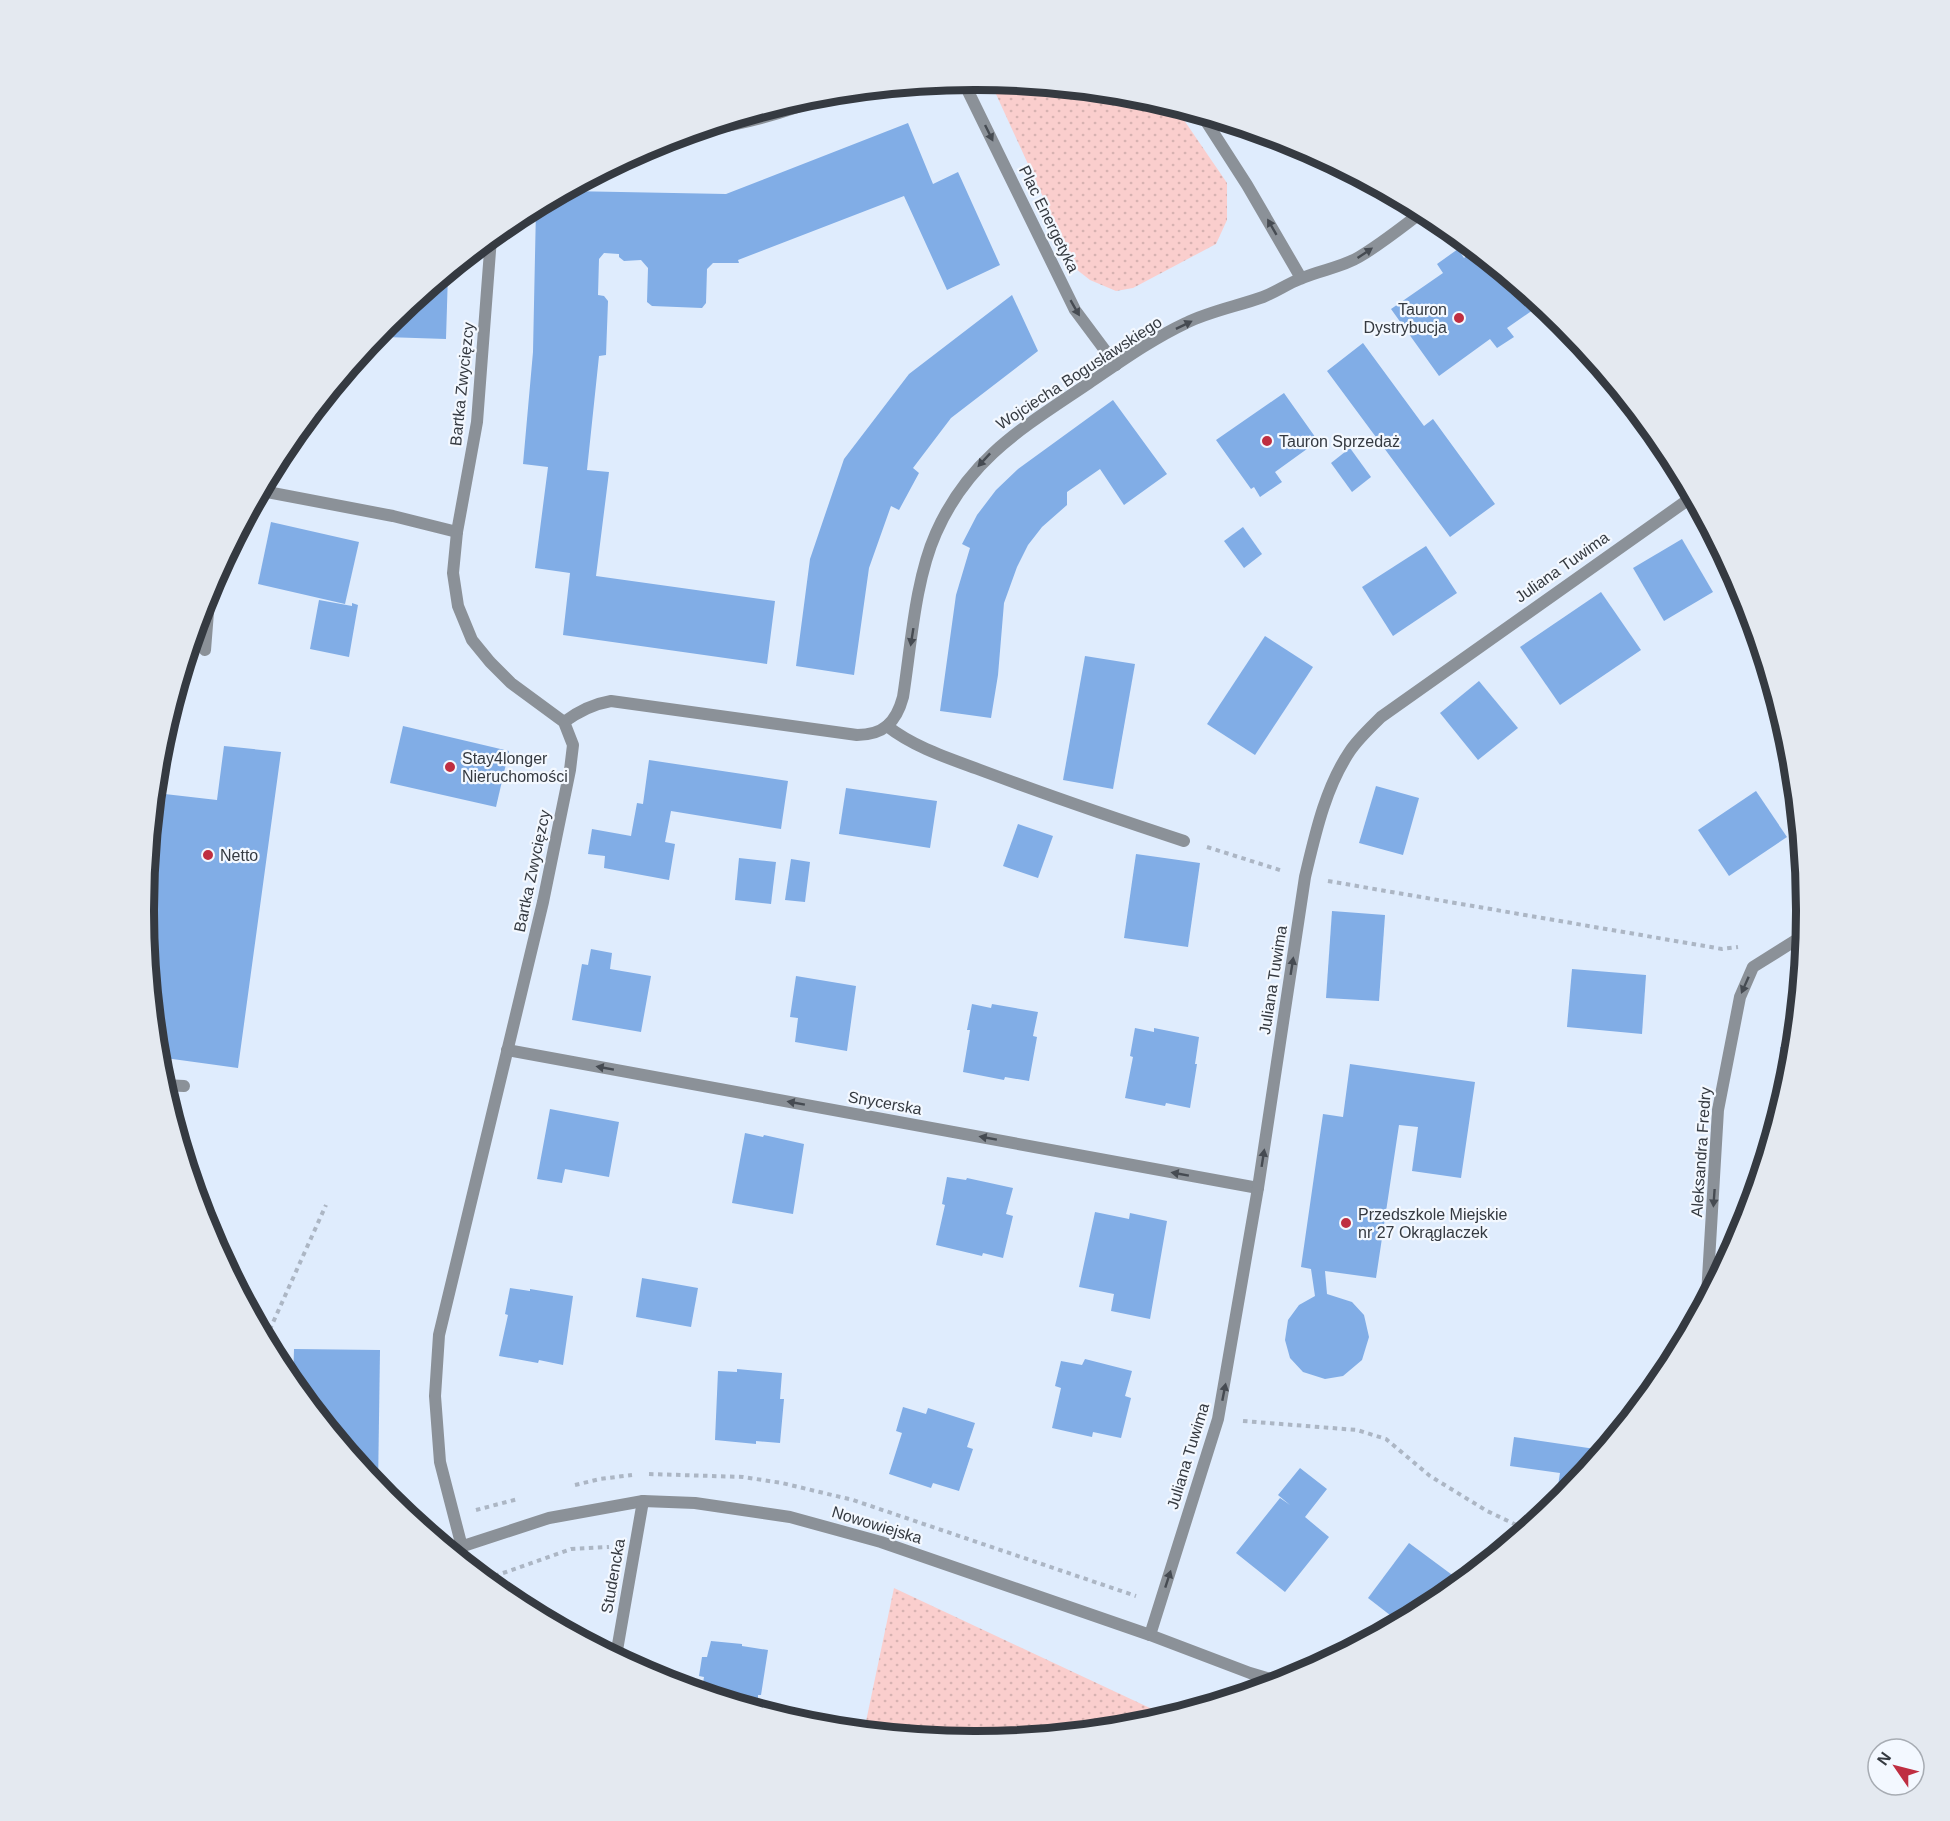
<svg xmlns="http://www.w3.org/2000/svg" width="1950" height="1821" viewBox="0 0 1950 1821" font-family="Arial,sans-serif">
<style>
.grass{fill:url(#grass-dots)}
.building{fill:#81ade6}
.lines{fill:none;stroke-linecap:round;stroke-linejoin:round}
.path{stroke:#acb6c4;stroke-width:4;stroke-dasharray:4.5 4.5;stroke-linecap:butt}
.lane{stroke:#8b9198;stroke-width:12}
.street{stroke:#8b9198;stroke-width:12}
.oneway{fill:#464b52}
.poi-dot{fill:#bf2e41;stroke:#f3f8ff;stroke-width:2}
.labels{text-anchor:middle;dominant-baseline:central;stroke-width:4.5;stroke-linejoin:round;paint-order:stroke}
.street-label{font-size:16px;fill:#353a41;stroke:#f3f8ff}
.poi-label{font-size:16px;fill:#353a41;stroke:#f3f8ff;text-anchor:start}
.rim{fill:none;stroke:#353a41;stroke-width:8}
</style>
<defs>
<pattern id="grass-dots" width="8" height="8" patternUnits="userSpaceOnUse" patternTransform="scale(1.5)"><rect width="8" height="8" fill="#facecd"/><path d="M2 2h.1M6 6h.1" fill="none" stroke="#d7b2b1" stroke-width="1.8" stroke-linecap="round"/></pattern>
</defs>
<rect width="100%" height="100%" fill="#dfecfd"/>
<g class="grass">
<polygon points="990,81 1137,96 1175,107 1227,183 1227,220 1216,244 1133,288 1116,291 1090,280 1076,269"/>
<polygon points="894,1588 1167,1716 1137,1726 975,1741 864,1731"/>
</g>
<g class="building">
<polygon points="908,123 933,184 958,172 1000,265 947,290 904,196 738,260 739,263 713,263 707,269 706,303 702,308 652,306 647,302 648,268 641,260 624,261 619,257 619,254 604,253 599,259 598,295 604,296 608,301 606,355 599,356 587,470 609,472 596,576 775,601 767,664 563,635 570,573 535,568 548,467 523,464 533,352 536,208 568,191 726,194"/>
<polygon points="1458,249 1464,258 1474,250 1540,305 1507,328 1514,337 1497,348 1490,339 1439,376 1391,309 1443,273 1437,264"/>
<polygon points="448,273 446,339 385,337 386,325 388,323"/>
<polygon points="1012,295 1038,351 951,418 913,468 919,473 899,510 891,506 869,568 854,675 796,666 810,559 844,459 909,374"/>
<polygon points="1363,343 1424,426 1433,419 1495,504 1450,537 1327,371"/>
<polygon points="1284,393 1318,441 1275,472 1282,482 1260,497 1254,487 1251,489 1216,440"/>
<polygon points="1113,400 1167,474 1124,505 1100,469 1067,492 1067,505 1042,527 1028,545 1017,567 1004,603 998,675 991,718 940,711 956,595 970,548 962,544 977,515 996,490 1018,469"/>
<polygon points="1350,448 1371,477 1352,492 1331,463"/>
<polygon points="271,522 359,542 345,604 258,584"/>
<polygon points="1243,527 1262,554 1244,568 1224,541"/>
<polygon points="1682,539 1713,592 1664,621 1633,568"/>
<polygon points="1426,546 1457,593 1393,636 1362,587"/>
<polygon points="1601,592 1641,650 1560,705 1520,647"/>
<polygon points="319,600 352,606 352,603 358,605 349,657 310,649"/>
<polygon points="1265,636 1313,667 1255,755 1207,724"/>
<polygon points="1085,656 1135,664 1113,789 1063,780"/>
<polygon points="1479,681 1518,728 1478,760 1440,713"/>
<polygon points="403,726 509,751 496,807 390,783"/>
<polygon points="224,746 281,752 238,1068 158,1057 144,910 156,793 217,800"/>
<polygon points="1790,750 1792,768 1783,755"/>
<polygon points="649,760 788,781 781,829 671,811 665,842 675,844 669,880 604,868 605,856 588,854 592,829 631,836 637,803 643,804"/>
<polygon points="1376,786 1419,798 1403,855 1359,843"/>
<polygon points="846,788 937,801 930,848 839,834"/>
<polygon points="1756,791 1787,837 1729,876 1698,830"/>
<polygon points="1018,824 1053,836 1038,878 1003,866"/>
<polygon points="1136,854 1200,863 1188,947 1124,938"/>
<polygon points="739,858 776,862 771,904 735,900"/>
<polygon points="791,859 810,862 805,902 785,900"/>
<polygon points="1332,911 1385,915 1379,1001 1326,998"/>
<polygon points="591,949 612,953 610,969 651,976 641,1032 572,1020 582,964 588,965"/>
<polygon points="1572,969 1646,975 1642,1034 1567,1027"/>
<polygon points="796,976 856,986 847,1051 795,1042 798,1018 790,1017"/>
<polygon points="972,1004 991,1008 992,1004 1038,1012 1033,1036 1037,1037 1029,1081 1005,1077 1004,1080 963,1072 970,1030 967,1030"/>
<polygon points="1788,1027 1795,1027 1790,1073 1784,1093 1779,1094 1780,1047 1788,1047"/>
<polygon points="1135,1028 1154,1032 1154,1028 1199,1037 1195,1064 1197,1064 1190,1108 1166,1103 1165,1106 1125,1098 1133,1057 1130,1056"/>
<polygon points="1350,1064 1475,1082 1461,1178 1412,1171 1418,1127 1399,1125 1376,1278 1325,1271 1327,1294 1352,1302 1364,1315 1369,1337 1362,1360 1343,1376 1325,1379 1303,1372 1290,1358 1285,1340 1288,1320 1299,1305 1315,1296 1311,1269 1301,1267 1323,1114 1343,1117"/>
<polygon points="550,1109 619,1122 609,1177 565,1169 562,1183 537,1179"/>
<polygon points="745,1133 763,1137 764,1135 804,1144 793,1214 732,1203"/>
<polygon points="947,1177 966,1180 967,1178 1013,1188 1006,1214 1013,1216 1003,1258 983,1253 982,1256 936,1245 945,1205 942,1204"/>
<polygon points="1095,1212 1129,1219 1130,1213 1167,1221 1150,1319 1111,1311 1114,1294 1079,1287"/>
<polygon points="642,1278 698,1288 691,1327 636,1317"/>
<polygon points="510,1288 530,1291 530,1289 573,1296 563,1365 539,1360 538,1363 499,1356 508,1315 505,1314"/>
<polygon points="294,1349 380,1350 378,1487 293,1383"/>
<polygon points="1085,1359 1132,1371 1125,1396 1131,1398 1121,1438 1093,1432 1092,1437 1052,1428 1061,1388 1055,1386 1061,1361 1082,1365"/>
<polygon points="737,1369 782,1373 780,1399 784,1399 780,1443 756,1441 756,1444 715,1440 718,1371 737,1372"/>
<polygon points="903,1407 926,1414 928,1408 975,1423 967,1447 973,1449 959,1491 933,1483 931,1488 889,1474 902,1433 896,1431"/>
<polygon points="1514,1437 1602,1450 1562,1498 1555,1505 1560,1473 1510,1466"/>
<polygon points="1300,1468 1327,1489 1305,1517 1329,1537 1285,1592 1236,1553 1280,1498 1290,1505 1278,1495"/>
<polygon points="1409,1543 1459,1580 1436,1602 1399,1622 1368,1598"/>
<polygon points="711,1641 742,1644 742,1646 768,1650 761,1695 758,1695 758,1698 744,1696 744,1701 725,1699 726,1693 702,1689 704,1677 699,1676 702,1657 707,1657"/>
</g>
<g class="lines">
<g class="path">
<polyline points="1207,847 1283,871"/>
<polyline points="1328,881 1722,949 1738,947"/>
<polyline points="266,1338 326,1205"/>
<polyline points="1243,1421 1357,1430 1386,1439 1430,1476 1487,1511 1525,1529"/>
<polyline points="649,1474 743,1477 782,1483 853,1500 1136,1596"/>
<polyline points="575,1485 600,1479 632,1475"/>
<polyline points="476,1510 518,1499"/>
<polyline points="486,1579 571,1549 609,1547"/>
</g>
<g class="lane">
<polyline points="262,491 393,516 457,532"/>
<polyline points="205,650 210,587"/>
<path d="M887,726C915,748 951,759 983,771C1050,796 1117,819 1184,841"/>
<polyline points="164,1085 184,1086"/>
</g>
<g class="street">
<polyline points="963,81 1075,310 1116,365"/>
<polyline points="1202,115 1247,185 1301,278"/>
<path d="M701,130C747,124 791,111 834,93"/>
<path d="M564,722C579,711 593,704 611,701L857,735C883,735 896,723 903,697C911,646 915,580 936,533C969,458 1024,427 1089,383C1120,362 1152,339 1186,323C1210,311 1238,306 1263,297C1276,292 1287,284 1300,279C1319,270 1341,268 1359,257C1381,244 1402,227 1422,212"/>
<polyline points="507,1050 1258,1188"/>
<polyline points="1707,1295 1718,1110 1740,997 1753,967 1804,935"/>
<polyline points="462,1547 440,1462 435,1396 439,1335 543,902 570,770 573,745 564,722 511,683 490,662 472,640 458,606 453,573 457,532 477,422 491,238"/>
<polyline points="451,1550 549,1518 643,1501 695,1503 790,1517 881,1542 1150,1635 1250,1673 1280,1682"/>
<path d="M1150,1635L1218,1419L1258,1188L1305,877C1315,835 1325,788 1350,751C1358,739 1370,728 1381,717L1692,497"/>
<polyline points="616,1656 643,1501"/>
</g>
</g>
<defs><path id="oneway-solid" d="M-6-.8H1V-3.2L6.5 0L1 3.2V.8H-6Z" transform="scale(1.5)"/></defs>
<g class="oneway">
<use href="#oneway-solid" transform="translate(989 133) rotate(64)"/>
<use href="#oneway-solid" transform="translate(1272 227) rotate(-120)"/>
<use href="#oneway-solid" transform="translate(1365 253) rotate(-34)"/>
<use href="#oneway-solid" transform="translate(1075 308) rotate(60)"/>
<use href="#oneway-solid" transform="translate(1184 325) rotate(-26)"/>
<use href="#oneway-solid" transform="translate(984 460) rotate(133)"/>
<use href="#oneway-solid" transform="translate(912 637) rotate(99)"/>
<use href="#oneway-solid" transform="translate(1292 966) rotate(-81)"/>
<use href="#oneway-solid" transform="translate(1745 985) rotate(114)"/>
<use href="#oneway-solid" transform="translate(605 1068) rotate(-170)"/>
<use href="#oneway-solid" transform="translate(796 1103) rotate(-170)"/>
<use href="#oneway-solid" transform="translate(988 1138) rotate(-170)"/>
<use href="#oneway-solid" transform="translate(1263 1158) rotate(-81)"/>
<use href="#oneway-solid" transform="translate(1180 1174) rotate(-170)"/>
<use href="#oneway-solid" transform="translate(1714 1198) rotate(94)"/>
<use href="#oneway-solid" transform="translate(1224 1392) rotate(-79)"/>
<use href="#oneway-solid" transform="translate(1168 1579) rotate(-72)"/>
</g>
<g class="poi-dot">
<circle cx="1459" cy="318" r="6"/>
<circle cx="1267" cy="441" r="6"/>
<circle cx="450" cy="767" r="6"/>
<circle cx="208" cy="855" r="6"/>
<circle cx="1346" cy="1223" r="6"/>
</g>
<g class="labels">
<g class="street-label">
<text transform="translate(1049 219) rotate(64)">Plac Energetyka</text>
<text transform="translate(1079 373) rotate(-33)">Wojciecha Bogusławskiego</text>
<text transform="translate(462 384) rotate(-84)">Bartka Zwycięzcy</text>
<text transform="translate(1562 567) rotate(-35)">Juliana Tuwima</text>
<text transform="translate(532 871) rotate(-78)">Bartka Zwycięzcy</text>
<text transform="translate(1273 980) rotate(-81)">Juliana Tuwima</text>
<text transform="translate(885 1103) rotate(10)">Snycerska</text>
<text transform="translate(1701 1152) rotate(-86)">Aleksandra Fredry</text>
<text transform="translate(1188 1456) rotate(-73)">Juliana Tuwima</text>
<text transform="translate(877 1525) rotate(17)">Nowowiejska</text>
<text transform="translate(613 1576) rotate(-80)">Studencka</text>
</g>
<g class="poi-label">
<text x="1447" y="309" text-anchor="end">Tauron<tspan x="1447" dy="18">Dystrybucja</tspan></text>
<text x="1279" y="441">Tauron Sprzedaż</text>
<text x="462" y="758">Stay4longer<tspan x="462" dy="18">Nieruchomości</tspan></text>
<text x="220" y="855">Netto</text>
<text x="1358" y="1214">Przedszkole Miejskie<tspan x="1358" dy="18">nr 27 Okrąglaczek</tspan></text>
</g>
</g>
<path d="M0 0H1950V1821H0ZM974 90H976A820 820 0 0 1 1796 910V911A820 820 0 0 1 976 1731H974A820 820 0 0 1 154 911V910A820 820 0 0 1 974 90Z" fill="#e4e9f0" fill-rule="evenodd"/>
<path class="rim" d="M974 90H976A820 820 0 0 1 1796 910V911A820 820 0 0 1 976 1731H974A820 820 0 0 1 154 911V910A820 820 0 0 1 974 90Z"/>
<g transform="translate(1896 1767) rotate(305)"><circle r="28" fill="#f3f8ff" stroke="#a7acb3" stroke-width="1.5"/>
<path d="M0-4.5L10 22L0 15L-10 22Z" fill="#bf2e41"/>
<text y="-9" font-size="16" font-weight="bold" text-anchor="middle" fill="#353a41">N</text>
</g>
</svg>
